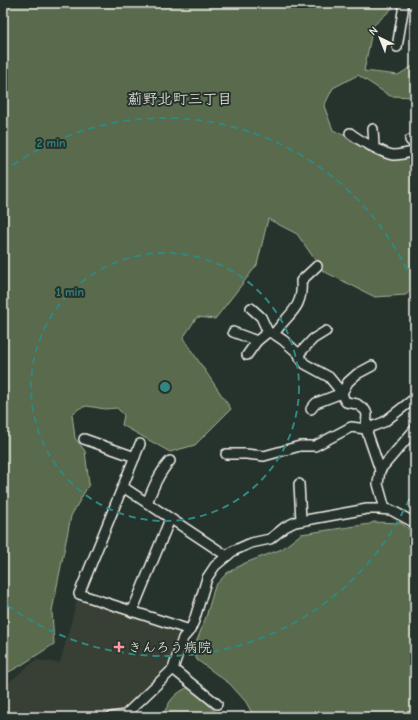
<svg xmlns="http://www.w3.org/2000/svg" width="418" height="720" viewBox="0 0 418 720" font-family="'Comic Neue','Klee One',sans-serif">
<style>
.built{fill:#384036}
.green{fill:#5a6b4d;stroke:#a7ae9a}
.lines{fill:none;stroke-linecap:round;stroke-linejoin:round}
.minor-casing{stroke:#f4f1e8;stroke-width:12}
.minor{stroke:#26332d;stroke-width:9}
.ring{fill:none;stroke:#318880;stroke-width:2;stroke-dasharray:7 5}
.poi-dot{fill:#ff9aa2;stroke:#26332d;stroke-width:1.5}
.labels{text-anchor:middle;dominant-baseline:central;stroke-width:4;stroke-linejoin:round;paint-order:stroke}
.poi-label{font-size:14px;fill:#f4f1e8;stroke:#26332d;text-anchor:start}
.neighbourhood-label{font-size:15px;fill:#f4f1e8;stroke:#26332d}
.centre{fill:#318880;stroke:#26332d;stroke-width:2}
.ring-label{font-size:12px;text-anchor:middle;font-weight:bold;fill:#318880;stroke:#26332d;stroke-width:4;stroke-linejoin:round;paint-order:stroke}
</style>
<rect width="100%" height="100%" fill="#26332d"/>
<filter id="ink" filterUnits="userSpaceOnUse"><feTurbulence type="fractalNoise" baseFrequency=".025" numOctaves="2"/><feDisplacementMap in="SourceGraphic" scale="8" xChannelSelector="R" yChannelSelector="G"/><feConvolveMatrix kernelMatrix="1 2 1 2 8 2 1 2 1" color-interpolation-filters="sRGB"/></filter>
<g filter="url(#ink)">
<polygon class="built" points="77,600 174,628 178,634 166,669 126,708 106,711 93,717 3,717 3,687 36,660 60,663"/>
<g class="green">
<polygon points="12,3 397,3 396,5 373,26 364,71 398,75 413,66 415,67 415,97 390,96 358,75 333,88 324,106 333,130 373,149 415,155 415,285 406,295 375,297 323,271 297,234 268,219 257,265 215,319 197,317 183,338 231,409 195,445 170,452 122,425 124,415 117,408 105,409 87,406 80,408 72,414 75,438 85,451 89,484 71,516 52,611 54,644 20,666 3,675 3,8"/>
<polygon points="373,522 401,523 415,534 415,717 254,717 246,702 230,684 197,660 194,652 196,643 206,617 215,586 227,573 245,563 282,549 301,534 370,524"/>
<path d="M191,686L220,717H166L164,713C171,698 175,693 191,686Z"/>
</g>
<g class="lines">
<g class="minor-casing">
<g id="minor">
<polyline points="3,3 4,3"/>
<polyline points="397,47 403,11 403,3"/>
<polyline points="373,129 374,147"/>
<path d="M350,133C357,139 384,154 393,155C400,155 408,153 415,151"/>
<polyline points="410,140 415,145"/>
<polyline points="251,308 261,317 268,332"/>
<polyline points="233,332 257,341 268,332 274,334 283,340 299,354 300,358 305,364 329,377 342,393 344,399 346,402 357,404 365,410 367,414 366,429 380,470 378,484 385,509"/>
<path d="M274,334C287,314 304,309 301,281L317,266"/>
<polyline points="299,354 313,339 326,331"/>
<polyline points="247,355 257,341"/>
<polyline points="311,409 316,403 342,393 348,382 357,374 372,366"/>
<polyline points="84,439 135,457"/>
<polyline points="140,444 79,594 190,630"/>
<polyline points="226,454 246,454 264,456 300,446 315,446 351,427 366,429 384,422 415,398"/>
<polyline points="380,470 415,429"/>
<polyline points="299,484 301,520"/>
<polyline points="123,487 227,556"/>
<path d="M147,503C153,488 159,473 170,461"/>
<polyline points="132,612 170,519"/>
<polyline points="173,669 217,704"/>
<polyline points="111,717 125,715 173,669 183,638 190,630 194,621 207,578 215,566 233,551 251,543 270,539 285,527 295,522 367,509 378,509 391,510 415,523"/>
</g>
</g>
<use href="#minor" class="minor"/>
</g>
</g>
<g class="ring">
<circle cx="165" cy="387" r="134"/>
<path d="M414 488A269 269 0 0 1 3 602M3 172A269 269 0 0 1 414 286"/>
</g>
<path class="poi-dot" d="M117 641h4v4h4v4h-4v4h-4v-4h-4v-4h4z"/>
<g class="labels">
<g class="poi-label">
<text x="128" y="647">きんろう病院</text>
</g>
<g class="neighbourhood-label">
<text x="180" y="99">薊野北町三丁目</text>
</g>
</g>
<circle cx="165" cy="387" r="6" class="centre"/>
<g class="ring-label">
<text x="51" y="147">2 min</text>
<text x="70" y="296">1 min</text>
</g>
<rect width="418" height="720" fill="none" stroke="#26332d" stroke-width="16"/>
<rect x="8" y="8" width="402" height="704" fill="none" stroke="#f4f1e8" stroke-width="1.5" filter="url(#ink)"/>
<g transform="translate(380 38) rotate(317)" stroke="#26332d" stroke-width="3" paint-order="stroke">
<path d="M0-3L7 15L0 10L-7 15Z" fill="#f4f1e8"/>
<text y="-6" font-size="11" font-weight="bold" text-anchor="middle" fill="#f4f1e8">N</text>
</g>
</svg>
